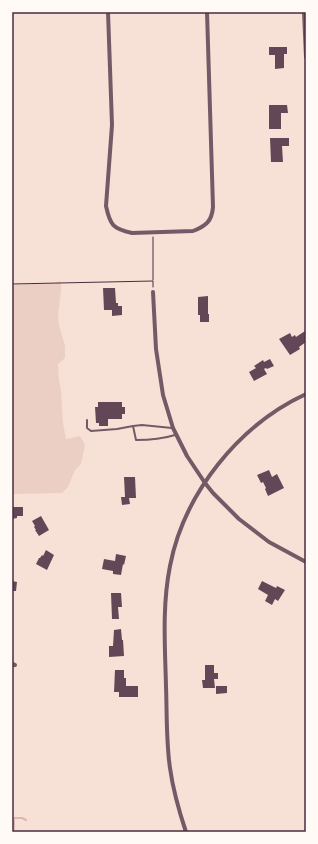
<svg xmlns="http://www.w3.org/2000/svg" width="318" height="844" viewBox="0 0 318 844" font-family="Arial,sans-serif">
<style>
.green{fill:#ebcfc5}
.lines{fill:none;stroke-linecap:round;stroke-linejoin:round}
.stream{stroke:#dcb8b0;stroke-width:2}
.building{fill:#644757}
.path{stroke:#4a2c40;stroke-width:1}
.service{stroke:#755966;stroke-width:2}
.minor{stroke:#755966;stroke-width:4}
.neatline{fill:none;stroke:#4a2c40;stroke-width:1.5}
</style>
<rect width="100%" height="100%" fill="#f7e1d7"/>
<polygon class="green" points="61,281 61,291 58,315 59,325 65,346 65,358 58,364 59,380 61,391 63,423 66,439 80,436 85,445 81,464 75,470 68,487 62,493 12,494 12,285 55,283"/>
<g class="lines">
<polyline class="stream" points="12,832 14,829 14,818 22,818 26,820"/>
</g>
<g class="building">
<polygon points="269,47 287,47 287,54 284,54 284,68 275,69 275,55 269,55"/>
<polygon points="269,105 287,105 288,113 281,113 281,129 269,129"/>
<polygon points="270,138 289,138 289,146 282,146 283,162 271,162"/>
<polygon points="103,288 115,288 116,303 118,303 118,306 122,306 122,315 112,316 112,310 104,310"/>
<polygon points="208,296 208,314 209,314 209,322 200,322 200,315 198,315 198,297"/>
<polygon points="305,331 306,332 306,342 299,347 300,349 290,355 279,339 290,333 292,337 295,335 296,337"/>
<polygon points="270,359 274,366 267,369 266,368 264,369 267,374 254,381 249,372 256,368 254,366 263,360 264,362"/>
<polygon points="98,402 122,402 122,407 125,407 125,414 122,414 122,419 108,419 108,426 99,426 99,423 96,423 95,407 98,407"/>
<polygon points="269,470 272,477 277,474 284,488 268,496 265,489 266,488 263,482 261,483 257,475"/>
<polygon points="124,477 135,477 136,498 129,498 130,504 122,505 121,497 125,497"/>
<polygon points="12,507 23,507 23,516 17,516 17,518 12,519"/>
<polygon points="41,516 49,530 39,536 35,530 36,530 34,527 35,526 32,521"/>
<polygon points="46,550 54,555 47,570 36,564 39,558 40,558 42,555 43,556"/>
<polygon points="116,554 126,556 124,565 123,564 121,575 113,574 113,571 102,569 104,559 115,561"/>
<polygon points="12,581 17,582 16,591 12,591"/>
<polygon points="262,581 276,588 277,586 285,590 278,601 275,599 272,605 265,601 268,595 258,589"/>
<polygon points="111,593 121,593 122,607 118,607 119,619 112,619"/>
<polygon points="121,629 122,640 123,640 124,656 109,657 109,646 113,646 114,630"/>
<polygon points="205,665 214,665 214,673 218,673 218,679 214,679 215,688 203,688 202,680 205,680"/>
<polygon points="115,670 124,670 124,678 126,678 126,686 138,686 138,697 119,697 119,692 114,692"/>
<polygon points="216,686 227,686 227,693 216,694"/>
</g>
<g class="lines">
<g class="path">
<polyline points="153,237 153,280"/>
<polyline points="12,284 153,281 153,287"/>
</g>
<g class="service">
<polyline points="87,420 87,428 91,431 117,429 133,426 142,425 172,428"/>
<path d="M133,426L136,440C149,440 162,439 175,435"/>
</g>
<g class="minor">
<path d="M108,12L112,125L106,206C110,225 113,229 132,233L193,231C206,226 212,221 213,207L207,12"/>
<polyline points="304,12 306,57"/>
<polyline points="153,292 156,349 163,395 173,428 187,456 205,483 213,493 239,519 269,542 306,562"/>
<polyline points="12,664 15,665"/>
<path d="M186,832C179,811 173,790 170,768C166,741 167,713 166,686C165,646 162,606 170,566C184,493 239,425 306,394"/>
</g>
</g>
<rect width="318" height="844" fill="none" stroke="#fffaf5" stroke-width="26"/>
<rect x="13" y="13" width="292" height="818" class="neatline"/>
</svg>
